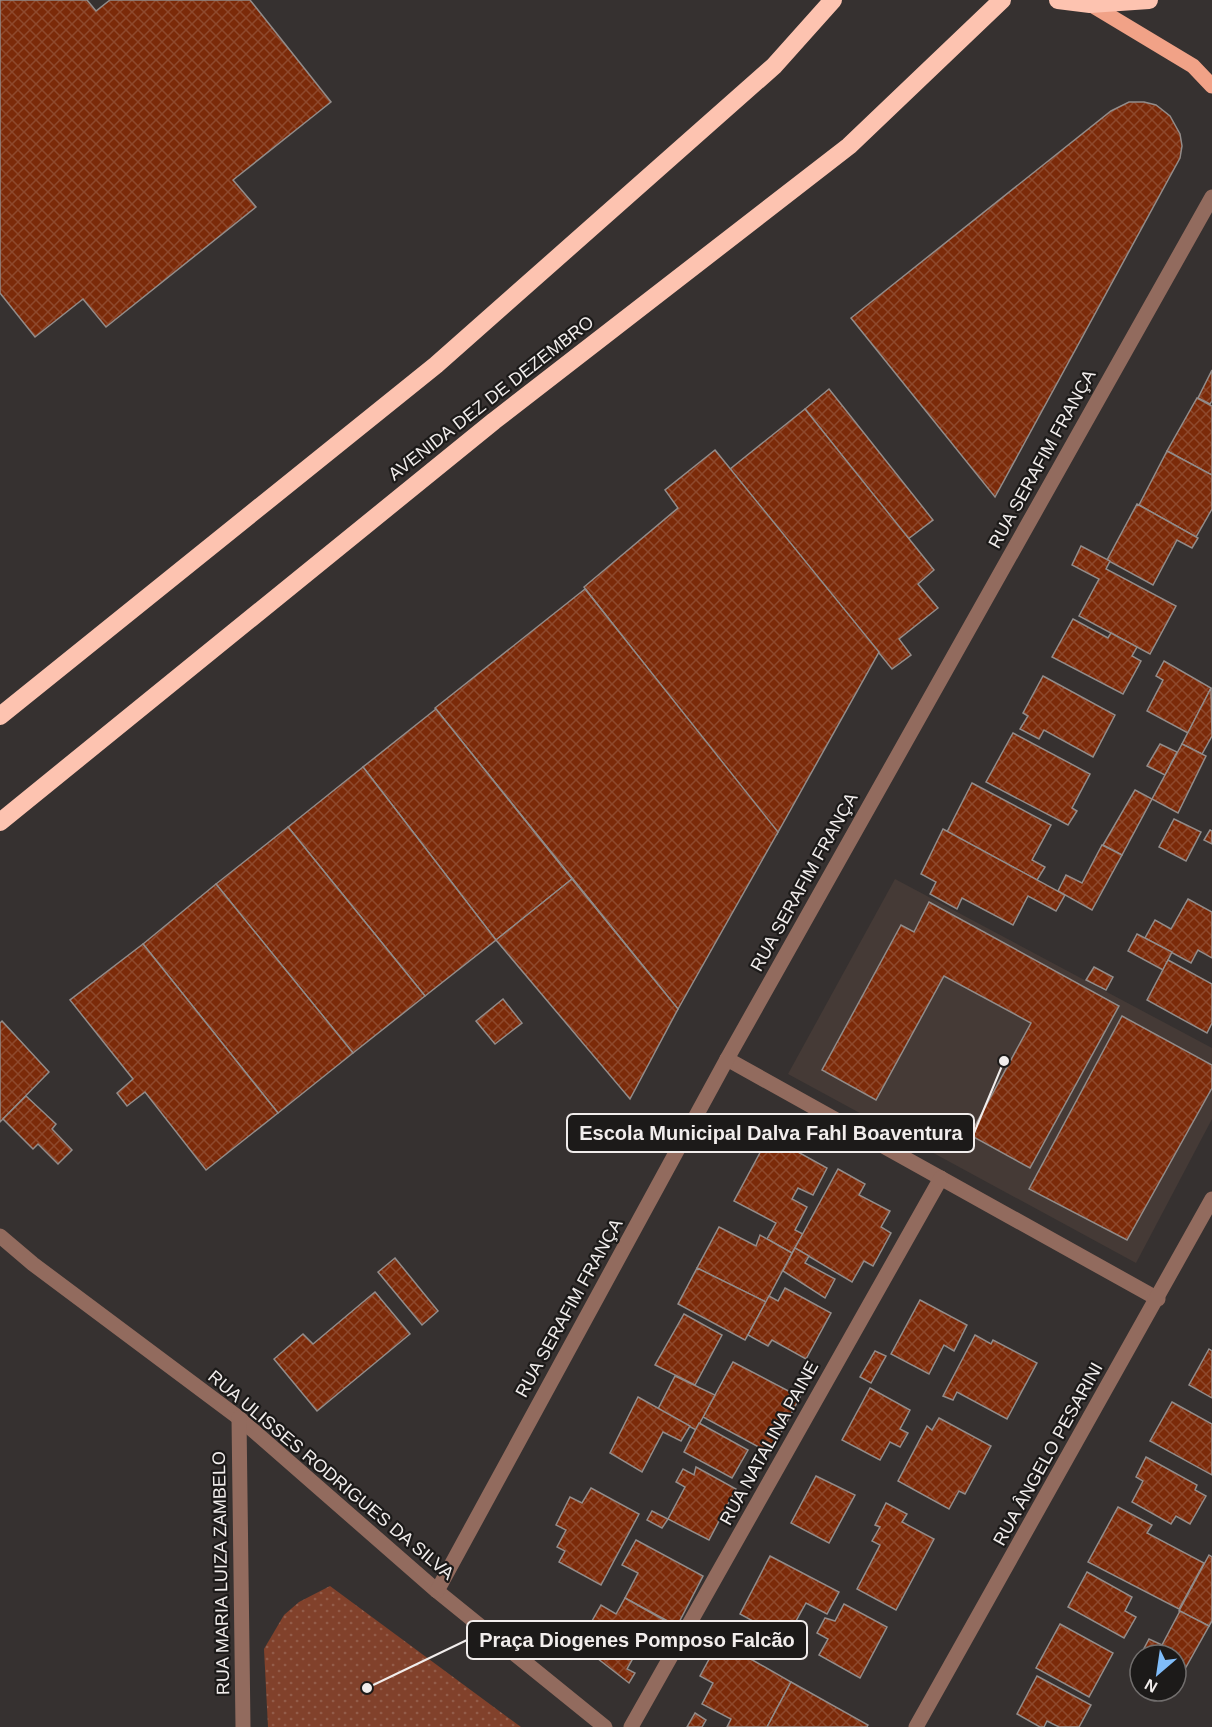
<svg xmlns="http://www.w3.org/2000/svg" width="1212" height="1727" viewBox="0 0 1212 1727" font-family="Helvetica,sans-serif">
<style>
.built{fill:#453a36}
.park{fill:url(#park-dots)}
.building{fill:url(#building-cross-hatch);stroke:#928c8a;stroke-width:1.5}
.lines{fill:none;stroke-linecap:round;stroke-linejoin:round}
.minor{stroke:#926b5e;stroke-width:15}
.major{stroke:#f1a287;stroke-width:15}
.highway{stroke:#fdc3b0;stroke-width:18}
.labels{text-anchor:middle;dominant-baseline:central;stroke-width:4.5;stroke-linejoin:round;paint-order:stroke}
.street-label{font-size:18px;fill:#f1edec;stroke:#1c1a19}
.leader{fill:none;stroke:#f1edec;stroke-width:2}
.callout-dot{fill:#f1edec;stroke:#1c1a19;stroke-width:2}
.callout{fill:#1c1a19;stroke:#f1edec;stroke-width:2}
.callout-label{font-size:20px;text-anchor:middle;font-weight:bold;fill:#f1edec}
</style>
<defs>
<pattern id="park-dots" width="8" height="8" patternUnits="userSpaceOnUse" patternTransform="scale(1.5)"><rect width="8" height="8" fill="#81412b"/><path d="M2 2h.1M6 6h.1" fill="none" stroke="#935d4a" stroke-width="1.8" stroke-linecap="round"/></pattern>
<pattern id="building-cross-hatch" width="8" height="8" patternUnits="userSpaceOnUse" patternTransform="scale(1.5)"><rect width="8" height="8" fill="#7b2a09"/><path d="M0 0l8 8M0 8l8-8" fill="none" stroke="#8e492d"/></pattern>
</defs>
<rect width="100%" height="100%" fill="#363130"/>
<polygon class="built" points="895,879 1212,1048 1212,1119 1136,1263 788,1074"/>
<polygon class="park" points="330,1586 521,1727 268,1727 264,1649 284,1615 299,1602"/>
<g class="building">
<polygon points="0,0 87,0 96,11 110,0 250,0 331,102 233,180 256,207 106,327 83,299 35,337 0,293"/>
<polygon points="1129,102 1144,102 1156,105 1170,116 1180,134 1182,146 1180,158 995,497 851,318 1111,111"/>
<polygon points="1212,370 1212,401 1210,404 1198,398"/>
<polygon points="829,389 933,520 908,539 805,409"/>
<polygon points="1197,398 1212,406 1212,475 1167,451"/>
<polygon points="805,409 934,570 918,584 938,608 899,639 911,655 892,669 730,469"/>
<polygon points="715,450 879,652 777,834 584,587 678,508 665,490"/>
<polygon points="1167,451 1212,475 1212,509 1196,537 1139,505"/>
<polygon points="1137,504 1198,538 1192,548 1177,540 1153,585 1107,560"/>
<polygon points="1081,546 1110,561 1106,569 1176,606 1150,654 1079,616 1099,579 1072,565"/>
<polygon points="585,589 778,832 678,1009 435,708"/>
<polygon points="1073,619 1108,638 1111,633 1137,647 1132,656 1141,661 1123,694 1052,657"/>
<polygon points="1164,661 1211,688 1188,733 1147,711 1163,680 1156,676"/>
<polygon points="1043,676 1115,715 1093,757 1044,730 1039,739 1020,729 1028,716 1023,713"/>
<polygon points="1211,688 1212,736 1202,754 1182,744"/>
<polygon points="436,709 572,879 496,940 363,767"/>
<polygon points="1013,733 1090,774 1072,808 1077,811 1068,825 986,782"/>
<polygon points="1160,744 1177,752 1165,775 1147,766"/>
<polygon points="1182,744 1206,756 1178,813 1152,799"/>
<polygon points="363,767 496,940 425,996 288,827"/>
<polygon points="972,783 1051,825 1032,860 1045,867 1037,880 947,832"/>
<polygon points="1135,790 1152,799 1122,855 1103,845"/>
<polygon points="1174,819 1201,832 1186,861 1159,847"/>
<polygon points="288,827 425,996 353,1053 216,884"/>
<polygon points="943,829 1065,895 1056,911 1028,896 1013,925 962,898 957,909 930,894 936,882 921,874"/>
<polygon points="1210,830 1212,831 1212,844 1204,840"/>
<polygon points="1102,845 1122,855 1092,910 1058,891 1066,875 1082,883"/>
<polygon points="572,879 678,1009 630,1099 496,940"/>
<polygon points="216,884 353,1053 278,1113 143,944"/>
<polygon points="1188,899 1212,912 1212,958 1198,950 1191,963 1145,938 1155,920 1171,929"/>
<polygon points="929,902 1119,1006 1030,1168 970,1135 1031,1023 944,976 876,1100 822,1070 901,925 914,932"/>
<polygon points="1137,934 1172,952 1163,970 1128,951"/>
<polygon points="143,944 278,1113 206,1170 145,1092 127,1106 117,1093 133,1079 70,1000"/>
<polygon points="1168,960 1212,984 1212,1023 1207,1033 1147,1000"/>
<polygon points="1094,967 1113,977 1106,990 1086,980"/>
<polygon points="503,999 522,1023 495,1044 476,1021"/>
<polygon points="1122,1016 1212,1065 1212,1088 1127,1240 1029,1189"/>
<polygon points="2,1021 49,1072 0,1122 0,1023"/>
<polygon points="26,1096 56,1124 52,1129 72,1150 58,1164 38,1144 33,1149 3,1119"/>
<polygon points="769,1136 827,1168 813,1195 798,1188 792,1199 807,1207 795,1230 803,1234 792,1253 767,1239 776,1223 734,1201"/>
<polygon points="838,1169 865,1184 859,1195 890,1211 881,1227 891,1233 873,1266 864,1261 852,1282 795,1248"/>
<polygon points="719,1227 756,1246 760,1235 792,1253 766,1302 697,1268"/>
<polygon points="795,1248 809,1256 805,1263 835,1279 825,1298 783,1271"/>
<polygon points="395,1258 438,1311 422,1325 378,1272"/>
<polygon points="697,1268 766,1302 745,1340 678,1304"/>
<polygon points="785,1288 831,1313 806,1359 772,1340 768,1346 748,1335 769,1296 778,1301"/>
<polygon points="375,1292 410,1334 317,1411 274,1359 303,1334 313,1344"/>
<polygon points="920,1300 967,1325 954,1351 944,1345 929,1374 891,1354"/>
<polygon points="684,1314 722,1335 695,1385 655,1365"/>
<polygon points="975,1335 991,1344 993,1340 1037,1363 1007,1419 957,1392 953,1400 943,1396"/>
<polygon points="1209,1349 1212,1351 1212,1398 1189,1385"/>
<polygon points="875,1351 886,1356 871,1383 860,1377"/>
<polygon points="733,1362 800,1397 770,1453 703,1417"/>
<polygon points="675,1376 715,1395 696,1430 658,1409"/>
<polygon points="870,1388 910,1410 900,1429 908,1433 900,1447 890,1442 880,1460 842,1440"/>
<polygon points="638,1397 690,1426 681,1441 663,1432 642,1472 610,1453"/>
<polygon points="1172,1402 1212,1424 1212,1475 1150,1441"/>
<polygon points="939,1418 991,1446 965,1494 959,1491 949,1509 898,1481 927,1426 932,1430"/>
<polygon points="699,1423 748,1450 732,1478 684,1452"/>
<polygon points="1146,1457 1197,1485 1195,1490 1206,1496 1190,1524 1176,1516 1171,1524 1132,1502 1143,1481 1136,1477"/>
<polygon points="696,1467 736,1489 709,1540 668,1519 685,1487 676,1482 683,1469 694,1475"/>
<polygon points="816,1476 855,1495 829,1543 791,1523"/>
<polygon points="591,1488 639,1514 601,1585 559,1562 565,1551 557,1547 566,1530 556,1525 570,1497 582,1503"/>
<polygon points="886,1503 907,1514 902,1522 934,1539 896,1610 857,1589 880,1545 872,1541 880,1527 875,1525"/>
<polygon points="1118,1507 1152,1525 1147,1533 1204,1563 1179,1609 1088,1562"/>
<polygon points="652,1511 668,1519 662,1528 647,1520"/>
<polygon points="636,1540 703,1576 677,1626 625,1598 638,1573 622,1565"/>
<polygon points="1209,1555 1212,1557 1212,1621 1209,1626 1179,1611"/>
<polygon points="770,1556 839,1592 827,1614 806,1603 786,1639 740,1614"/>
<polygon points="1087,1572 1132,1597 1125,1611 1136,1617 1124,1638 1068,1607"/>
<polygon points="625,1598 664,1620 644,1658 636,1653 627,1669 635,1673 629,1683 579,1644 601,1605 616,1614"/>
<polygon points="844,1604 887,1627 860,1678 819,1655 828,1639 817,1633 825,1618 835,1621"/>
<polygon points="1180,1611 1209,1626 1181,1676 1176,1673 1176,1655 1141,1654 1149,1639 1162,1645"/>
<polygon points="1060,1624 1113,1653 1089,1697 1036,1668"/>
<polygon points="719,1641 791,1682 767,1727 727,1727 731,1719 702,1704 713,1683 700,1676"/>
<polygon points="1037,1676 1091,1705 1079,1727 1059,1727 1047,1721 1044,1727 1040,1727 1017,1714"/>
<polygon points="791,1682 868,1725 867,1727 767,1727"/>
<polygon points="695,1713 706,1720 702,1727 687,1727"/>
</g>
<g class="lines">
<g class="minor">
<polyline points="727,1059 1158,1299"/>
<polyline points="0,1236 33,1264 239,1418 437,1591 605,1727"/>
<polyline points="239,1418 243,1727"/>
<polyline points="437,1591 727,1059 1212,197"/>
<polyline points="631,1727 941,1178"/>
<polyline points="916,1727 1212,1199"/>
</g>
<polyline class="major" points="1090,4 1193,66 1212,86"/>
<g class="highway">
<polyline points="1058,0 1090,4 1149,0"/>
<polyline points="0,716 436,365 774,66 833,0"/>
<polyline points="0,822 494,421 849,146 1002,0"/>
</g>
</g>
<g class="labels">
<g class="street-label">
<text transform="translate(491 398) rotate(-38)">AVENIDA DEZ DE DEZEMBRO</text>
<text transform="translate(1042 459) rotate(-61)">RUA SERAFIM FRANÇA</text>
<text transform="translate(804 882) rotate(-61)">RUA SERAFIM FRANÇA</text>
<text transform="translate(569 1308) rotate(-61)">RUA SERAFIM FRANÇA</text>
<text transform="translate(769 1443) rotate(-61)">RUA NATALINA PAINE</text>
<text transform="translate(1048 1454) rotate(-61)">RUA ÂNGELO PESARINI</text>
<text transform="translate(331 1475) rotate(40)">RUA ULISSES RODRIGUES DA SILVA</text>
<text transform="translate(221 1573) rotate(-91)">RUA MARIA LUIZA ZAMBELO</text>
</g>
</g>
<path class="leader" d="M1004 1061L974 1133M367 1688L467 1640"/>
<g class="callout-dot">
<circle cx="1004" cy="1061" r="6"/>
<circle cx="367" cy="1688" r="6"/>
</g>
<g class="callout">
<rect x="567" y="1114" width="407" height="38" rx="6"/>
<rect x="467" y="1621" width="340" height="38" rx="6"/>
</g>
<g class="callout-label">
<text x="771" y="1140">Escola Municipal Dalva Fahl Boaventura</text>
<text x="637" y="1647">Praça Diogenes Pomposo Falcão</text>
</g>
<g transform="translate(1158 1673) rotate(209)"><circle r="28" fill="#1c1a19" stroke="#716e6d" stroke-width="1.5"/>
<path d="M0-4.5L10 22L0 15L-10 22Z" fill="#80bdfa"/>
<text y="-9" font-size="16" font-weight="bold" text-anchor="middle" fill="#f1edec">N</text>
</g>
</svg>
